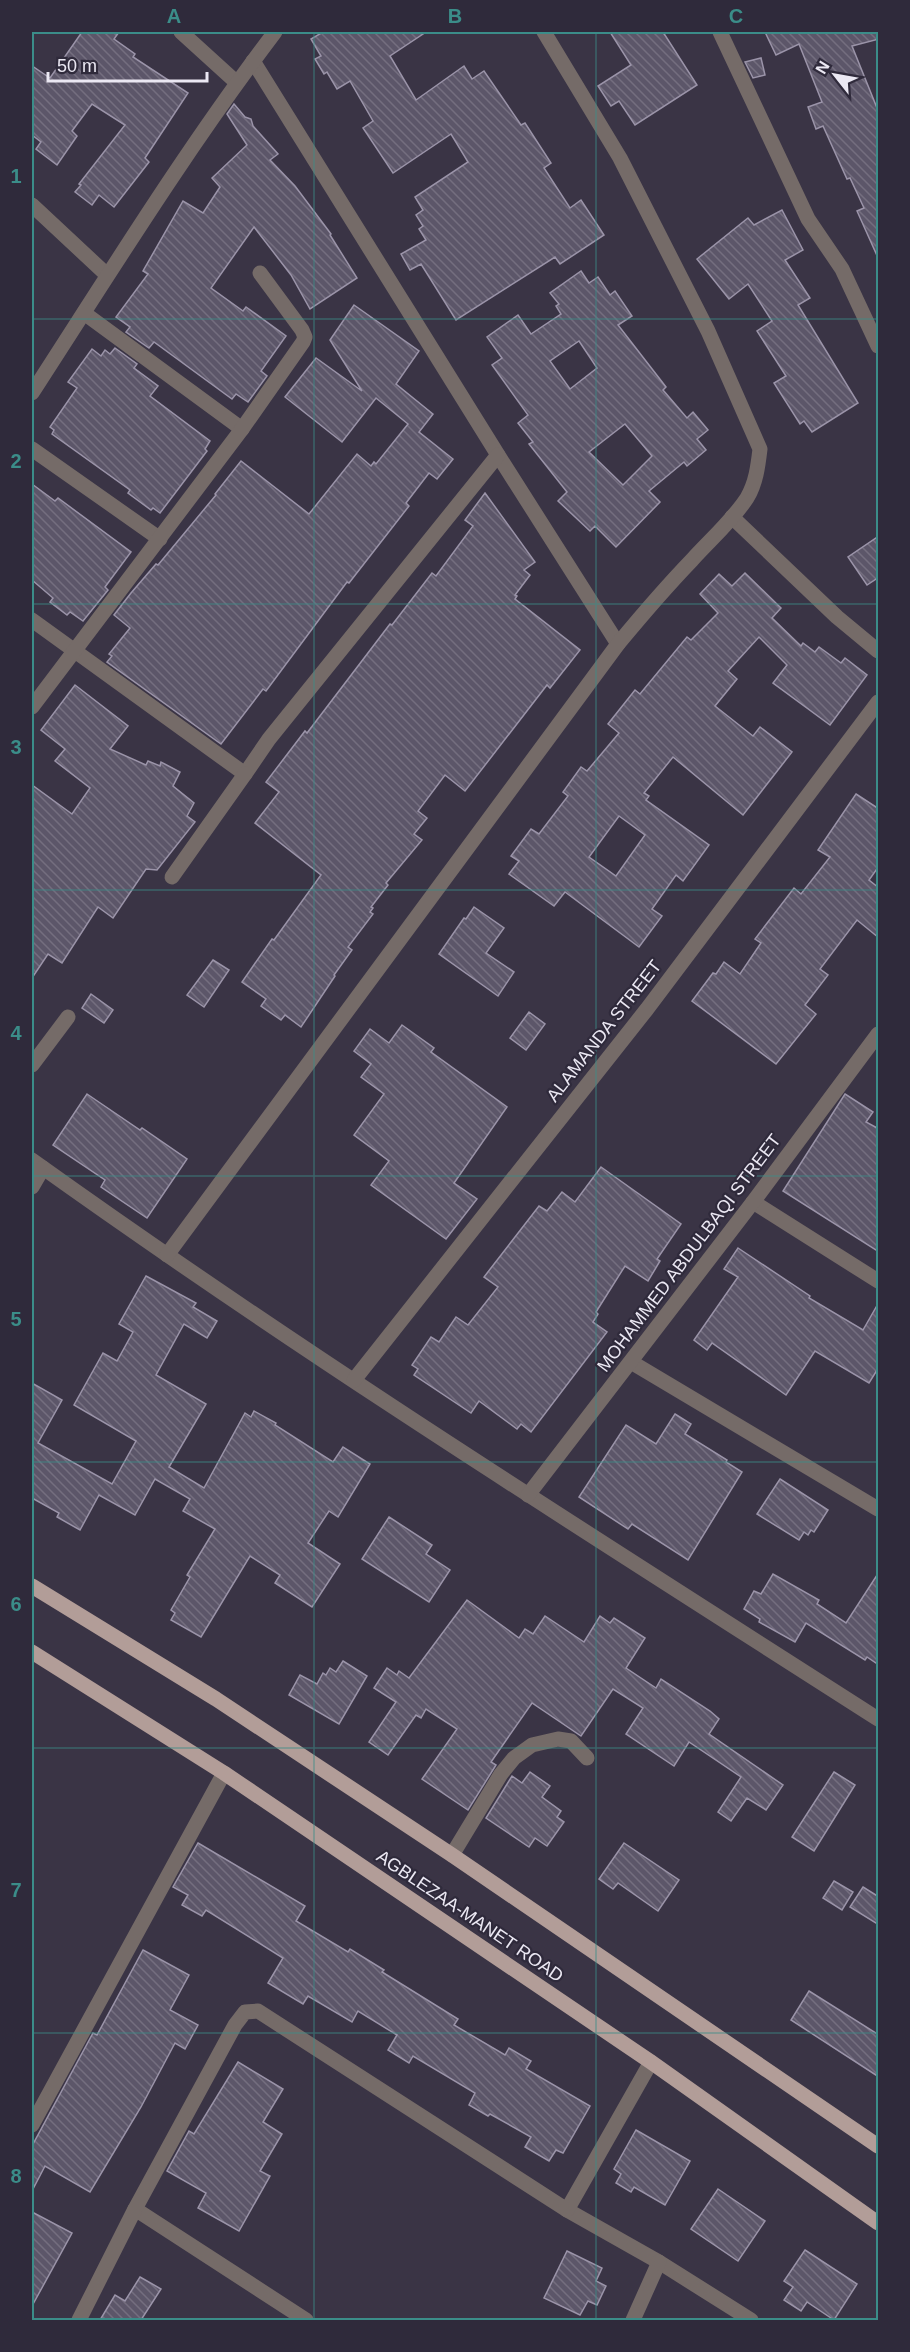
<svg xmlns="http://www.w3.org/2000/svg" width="910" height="2352" viewBox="0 0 910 2352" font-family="Helvetica,sans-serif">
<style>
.building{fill:url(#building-back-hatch);stroke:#9b94a9;stroke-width:1.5;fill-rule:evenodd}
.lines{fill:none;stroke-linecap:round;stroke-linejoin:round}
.minor{stroke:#756b68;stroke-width:15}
.major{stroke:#b29d98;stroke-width:15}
.grid{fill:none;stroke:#3b8d89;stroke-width:1.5;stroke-opacity:0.55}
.labels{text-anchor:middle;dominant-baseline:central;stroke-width:4.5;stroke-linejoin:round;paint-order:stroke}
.street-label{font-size:18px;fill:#ebe8f3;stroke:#2f2a3b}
.neatline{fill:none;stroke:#3b8d89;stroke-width:2}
.grid-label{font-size:20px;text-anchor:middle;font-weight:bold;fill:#3b8d89}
</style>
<defs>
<pattern id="building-back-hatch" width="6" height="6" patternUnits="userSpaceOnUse" patternTransform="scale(1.5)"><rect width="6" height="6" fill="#5c5669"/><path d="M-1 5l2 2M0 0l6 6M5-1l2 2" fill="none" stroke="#746e7f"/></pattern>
</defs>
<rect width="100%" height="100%" fill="#3a3445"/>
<g class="building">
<polygon points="82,32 119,32 114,39 135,54 133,57 188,93 145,158 149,162 114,207 99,195 92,205 75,192 81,185 79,184 125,125 92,104 72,131 77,136 57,165 36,149 41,142 32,135 32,66 50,78"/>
<polygon points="323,32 426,32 390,56 416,100 464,66 472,79 484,71 521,125 525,123 551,163 544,168 570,208 581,200 604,235 560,264 555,257 456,320 421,264 410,270 401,254 426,240 419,229 423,226 416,215 423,210 415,197 468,162 451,134 393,173 363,128 373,121 350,81 337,89 327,72 324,74 315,59 321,56 311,39"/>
<polygon points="610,32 663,32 697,85 635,125 619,101 611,106 598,86 631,65"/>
<polygon points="765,32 879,32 879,39 852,46 879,113 879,260 857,211 864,208 850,178 847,179 823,126 816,129 808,107 822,102 799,44 776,55"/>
<polygon points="761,58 765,75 753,78 745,62"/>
<polygon points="234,104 245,117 251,119 253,126 278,154 270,160 295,186 331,234 330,235 357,278 310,309 291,275 254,227 211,288 243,311 246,307 286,336 261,371 267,376 248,402 236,394 232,399 154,342 149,348 126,332 130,327 116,317 148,274 143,271 183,201 203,213 220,187 212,178 247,145 227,114"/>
<polygon points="782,210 803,250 785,260 810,298 798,305 858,403 812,432 804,421 800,424 774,383 786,376 757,331 772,321 748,284 729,299 697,259 748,218 754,225"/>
<path d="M581,271L589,283L598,277L610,295L615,291L632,316L618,325L666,387L663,390L687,418L693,412L708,430L697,439L706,450L687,466L684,462L649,491L660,502L616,547L595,526L590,531L558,501L567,492L529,444L533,442L518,423L528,415L492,365L502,358L487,337L518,315L531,334L561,314L556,306L559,304L550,293ZM579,341L597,368L570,389L550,361ZM625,424L652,456L623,485L589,452Z"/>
<polygon points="354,305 419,351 396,384 433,414 419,432 453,459 437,479 429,473 406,503 409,506 349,583 347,582 266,691 263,689 221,744 107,662 112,656 109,654 130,628 114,615 131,593 156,564 158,565 216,495 215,494 241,461 309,514 357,454 371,466 374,462 376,464 408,424 376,398 342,442 285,397 316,358 362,391 330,340"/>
<polygon points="115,348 137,364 134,368 158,386 150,396 210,441 205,449 207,451 160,513 153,508 151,510 128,493 130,490 52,434 54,430 50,427 77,388 68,382 92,349 101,356 105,350 110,354"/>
<polygon points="32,484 55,501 58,498 131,552 105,587 108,590 83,621 70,612 67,615 50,602 53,598 32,580"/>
<polygon points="485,493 535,562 524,570 530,575 515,595 517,596 515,599 580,650 550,688 547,685 465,791 445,775 418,811 427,818 414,834 422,840 386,883 388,885 371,907 373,908 370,912 373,914 348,947 352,950 334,975 335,976 301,1027 285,1015 281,1020 261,1006 266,999 242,982 272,939 274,940 321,875 255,823 279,792 266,782 305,731 307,733 390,624 392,625 432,573 436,576 473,526 465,520"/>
<polygon points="879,536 879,577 867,585 848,557"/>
<path d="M745,573L781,608L772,618L801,646L803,643L815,652L819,647L841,663L845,658L867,675L830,725L773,683L787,665L759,637L728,671L737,679L715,706L753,736L760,727L792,752L743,815L673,757L644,793L649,796L646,800L709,845L683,881L676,875L652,909L662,916L639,947L565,892L554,906L509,874L519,861L511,856L531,829L539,834L568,796L563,792L581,767L587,771L619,733L608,724L635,690L640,694L687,637L691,640L718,613L700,594L719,574L732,586ZM619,816L645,835L616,876L589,857Z"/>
<polygon points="75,685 128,726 110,749 146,765 148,761 160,766 161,762 180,772 173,786 194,803 187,816 195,822 157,870 146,869 113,918 98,907 62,963 48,954 32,978 32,785 72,814 90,788 55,761 65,749 41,730"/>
<polygon points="856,794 879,809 879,866 869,880 879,888 879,938 857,920 820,969 828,975 805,1005 816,1014 776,1064 692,1001 713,973 716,974 724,962 740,974 761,943 755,939 794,888 801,894 830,857 818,850"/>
<polygon points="474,907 504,928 486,953 514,972 498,996 439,954 464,918 466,919"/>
<polygon points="213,960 229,970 204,1007 187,995"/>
<polygon points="91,994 113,1010 104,1023 82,1008"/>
<polygon points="529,1012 545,1024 526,1050 510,1038"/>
<polygon points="402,1025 434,1048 431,1052 507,1107 454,1183 477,1199 446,1239 371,1185 389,1161 354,1135 384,1094 361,1077 371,1064 354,1051 370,1029 389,1043"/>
<polygon points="87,1094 140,1130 142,1128 187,1159 147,1218 101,1187 105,1180 53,1145"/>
<polygon points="845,1094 873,1112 866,1122 879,1129 879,1252 783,1191"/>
<polygon points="601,1167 681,1224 657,1259 660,1261 648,1281 625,1266 596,1312 598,1314 593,1322 607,1332 531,1432 521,1424 517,1429 479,1401 471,1413 414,1375 418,1369 412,1365 431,1337 439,1342 456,1317 468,1325 498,1287 484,1277 539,1206 547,1211 562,1192 575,1202"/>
<polygon points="738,1248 810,1296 809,1298 863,1330 879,1302 879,1367 869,1383 815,1351 786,1395 712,1343 707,1350 694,1340 738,1277 724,1269"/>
<polygon points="146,1276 196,1303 193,1307 217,1321 207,1338 184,1324 156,1375 206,1404 169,1467 204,1488 245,1413 251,1417 254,1411 276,1423 275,1425 333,1462 343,1447 370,1464 338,1517 329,1511 308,1543 340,1564 312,1607 275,1583 280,1575 250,1556 201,1637 171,1620 175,1613 171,1610 190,1577 187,1575 215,1529 183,1511 190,1499 155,1479 135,1515 99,1495 80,1530 57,1517 59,1513 32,1498 32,1383 62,1400 38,1443 112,1484 136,1441 74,1405 103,1353 117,1361 133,1332 119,1324"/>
<polygon points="675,1414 691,1424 685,1434 727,1460 726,1462 742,1472 688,1560 632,1524 628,1529 579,1497 626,1425 656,1444"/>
<polygon points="780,1479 828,1510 814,1532 811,1530 808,1535 804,1532 799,1540 757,1514"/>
<polygon points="389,1517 432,1545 426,1554 450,1570 429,1602 362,1559"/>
<polygon points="879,1572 879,1665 867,1657 865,1660 806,1623 795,1642 759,1622 760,1619 744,1609 754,1591 761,1594 773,1574 819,1600 817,1604 846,1623"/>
<polygon points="467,1600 519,1638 525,1629 533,1634 545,1616 584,1642 600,1616 610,1623 614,1618 645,1638 626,1668 656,1688 661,1679 710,1711 719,1719 709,1734 783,1785 766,1810 747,1798 731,1821 718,1812 741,1777 689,1742 674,1766 626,1734 643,1708 613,1689 581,1736 532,1703 491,1762 496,1765 468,1810 422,1779 457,1729 426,1709 421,1718 416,1715 388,1755 369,1742 396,1702 374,1688 387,1668 397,1675 399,1671 409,1678"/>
<polygon points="343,1661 367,1676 339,1724 289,1695 300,1675 317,1684 323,1673 326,1675 330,1668 336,1672"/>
<polygon points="530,1772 550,1786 542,1797 561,1811 557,1817 564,1822 547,1846 535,1838 529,1847 486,1818 512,1776 522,1783"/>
<polygon points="834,1772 855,1785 814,1851 792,1837"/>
<polygon points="198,1843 305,1906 296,1921 348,1952 350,1949 384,1970 382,1972 458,2019 454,2025 505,2055 509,2048 531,2061 526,2069 590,2106 563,2153 556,2150 549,2161 525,2147 531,2137 490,2114 488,2116 469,2105 475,2093 413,2056 409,2063 388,2050 397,2035 358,2011 352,2022 308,1996 303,2004 268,1983 283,1958 206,1910 202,1916 182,1905 188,1895 173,1887"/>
<polygon points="624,1843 679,1880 658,1911 618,1883 613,1889 599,1879"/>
<polygon points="834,1881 853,1892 842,1910 823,1898"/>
<polygon points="863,1887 879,1897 879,1925 850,1907"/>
<polygon points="143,1950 189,1975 170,2010 198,2025 185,2049 175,2043 141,2107 90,2192 45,2166 32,2191 32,2146 93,2033 97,2035"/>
<polygon points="809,1991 879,2035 879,2077 791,2020"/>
<polygon points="238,2062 283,2089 263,2122 282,2134 260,2171 270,2176 239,2231 198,2208 206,2193 167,2171 189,2131 194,2134"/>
<polygon points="636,2130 690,2161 665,2205 634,2187 631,2192 616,2183 621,2174 614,2169"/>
<polygon points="718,2189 765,2221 738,2261 691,2229"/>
<polygon points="32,2212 72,2233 32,2306"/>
<polygon points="805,2250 857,2284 834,2320 807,2302 801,2311 784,2300 793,2287 784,2281"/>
<polygon points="567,2251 602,2268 596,2281 606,2286 597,2305 588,2301 580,2315 544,2298"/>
<polygon points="140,2277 161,2289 141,2320 100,2320 115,2295 125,2301"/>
</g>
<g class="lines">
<g class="minor">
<polyline points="181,32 236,82"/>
<polyline points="720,32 808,219 842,269 878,346"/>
<polyline points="253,61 498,455 618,644"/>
<polyline points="32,205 107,275"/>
<polyline points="84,313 242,429"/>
<path d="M32,393C111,271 187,148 275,32"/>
<polyline points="32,449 160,539"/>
<polyline points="732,517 837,617 878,651"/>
<polyline points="32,620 245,774 269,739 498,455"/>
<polyline points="32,707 242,429 303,342 305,337 302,330 260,273"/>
<polyline points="172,877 245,774"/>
<polyline points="32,1065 68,1017"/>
<path d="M32,1160C307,1357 594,1537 878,1719"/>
<polyline points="32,1187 43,1168"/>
<polyline points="753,1202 878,1281"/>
<path d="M167,1255L618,644C642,615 666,587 692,560C710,540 732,521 747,498C756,483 758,466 760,449L708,331L620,158L544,32"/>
<polyline points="631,1362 878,1509"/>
<polyline points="354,1380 647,1009 878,702"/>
<polyline points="528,1495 753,1202 878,1034"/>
<polyline points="452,1855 501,1774 514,1758 532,1745 558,1739 571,1741 587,1758"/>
<polyline points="32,2125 224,1773"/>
<polyline points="135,2209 306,2320"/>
<polyline points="567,2210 659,2262 751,2320"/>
<polyline points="79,2320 135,2209 235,2025 245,2012 258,2011 567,2210 651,2062"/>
<polyline points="633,2320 659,2262"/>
</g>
<g class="major">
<polyline points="32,1586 216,1699 452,1855 878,2146"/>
<polyline points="32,1652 224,1773 651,2062 878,2223"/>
</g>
</g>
<path class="grid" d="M314,32V2320M596,32V2320M32,319H878M32,604H878M32,890H878M32,1176H878M32,1462H878M32,1748H878M32,2033H878"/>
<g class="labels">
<g class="street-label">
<text transform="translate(604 1031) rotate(-52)">ALAMANDA STREET</text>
<text transform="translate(689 1253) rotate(-53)">MOHAMMED ABDULBAQI STREET</text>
<text transform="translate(470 1916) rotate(34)">AGBLEZAA-MANET ROAD</text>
</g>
</g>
<rect width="910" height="2352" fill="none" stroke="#2f2a3b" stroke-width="66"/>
<g transform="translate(835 75) rotate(301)" stroke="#2f2a3b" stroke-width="4.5" paint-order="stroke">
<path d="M0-4.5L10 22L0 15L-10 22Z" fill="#ebe8f3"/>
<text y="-9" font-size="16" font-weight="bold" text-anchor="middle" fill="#ebe8f3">N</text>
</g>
<path d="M48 72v9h159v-9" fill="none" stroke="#ebe8f3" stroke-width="3"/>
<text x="57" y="72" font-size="18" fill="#ebe8f3" stroke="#2f2a3b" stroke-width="4.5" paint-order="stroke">50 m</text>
<rect x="33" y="33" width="844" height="2286" class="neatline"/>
<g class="grid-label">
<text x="174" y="23">A</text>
<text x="455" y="23">B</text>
<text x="736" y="23">C</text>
<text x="16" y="183">1</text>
<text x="16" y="468">2</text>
<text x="16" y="754">3</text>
<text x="16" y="1040">4</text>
<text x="16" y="1326">5</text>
<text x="16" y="1611">6</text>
<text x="16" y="1897">7</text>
<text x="16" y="2183">8</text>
</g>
</svg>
